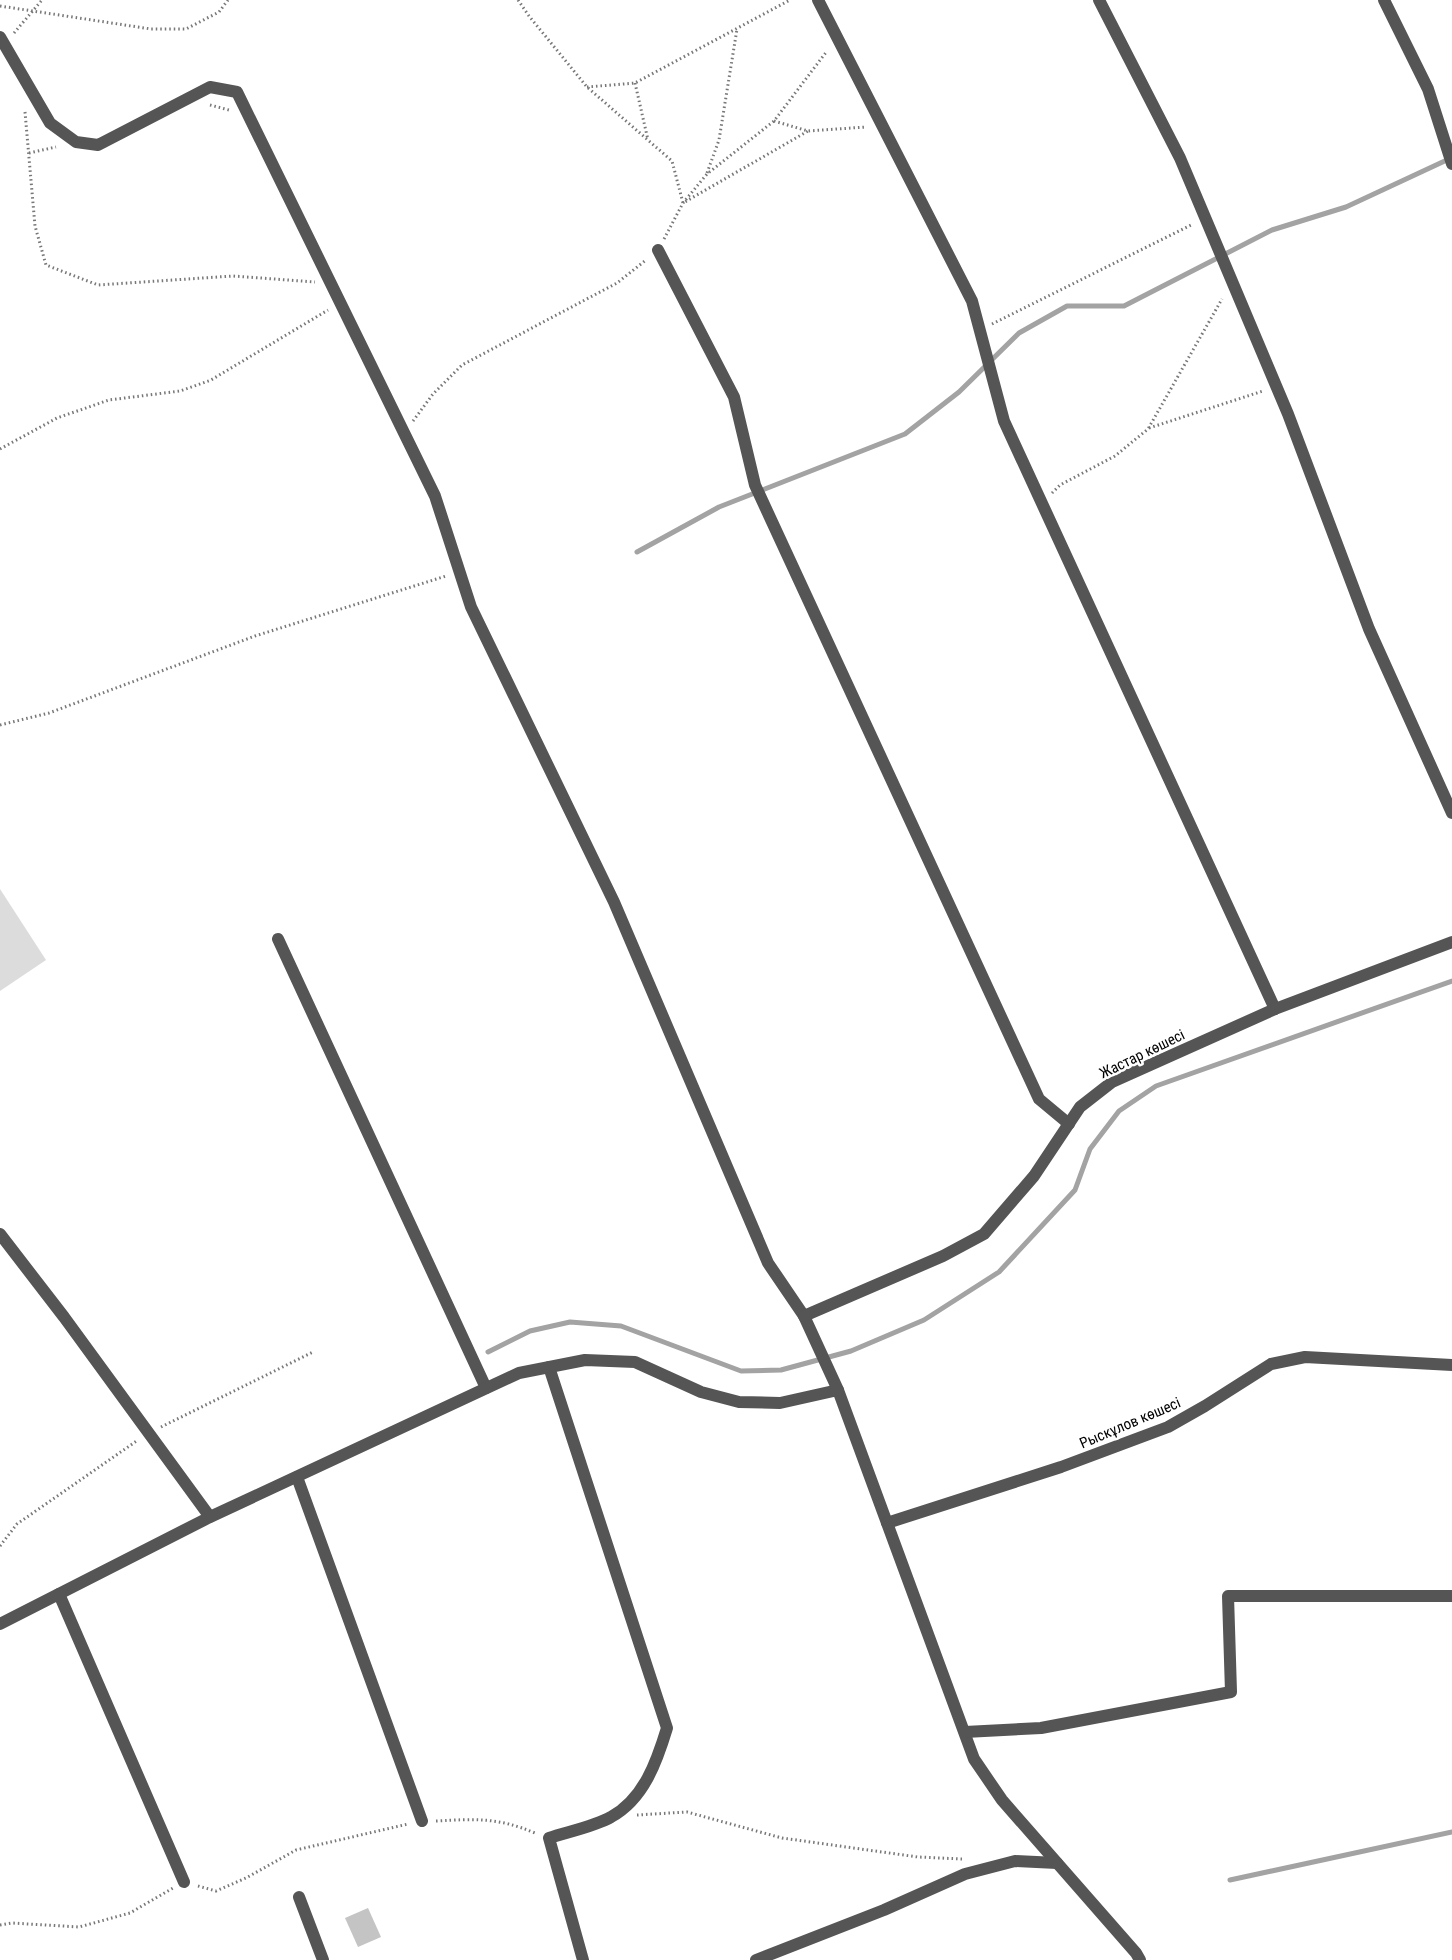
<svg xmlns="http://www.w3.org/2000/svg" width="1452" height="1960" viewBox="0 0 1452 1960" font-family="'Roboto Condensed',sans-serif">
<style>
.green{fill:#dcdcdc}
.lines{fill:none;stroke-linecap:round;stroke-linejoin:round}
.stream{stroke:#a3a3a3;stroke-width:5}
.building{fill:#c4c4c4}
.path{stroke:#777;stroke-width:3;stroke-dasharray:1.5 3;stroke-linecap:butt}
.minor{stroke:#555;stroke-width:12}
.labels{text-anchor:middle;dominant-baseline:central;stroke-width:5;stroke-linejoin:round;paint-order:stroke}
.street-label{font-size:15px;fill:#000;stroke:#fff}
</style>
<rect width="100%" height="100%" fill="#fff"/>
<polygon class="green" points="0,889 46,960 0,991"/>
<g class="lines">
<g class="stream">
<polyline points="637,552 719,507 905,434 959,392 1019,333 1067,306 1124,306 1272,230 1346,207 1449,159"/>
<polyline points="488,1352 530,1331 570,1322 621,1326 741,1371 781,1370 851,1351 924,1320 999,1272 1075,1190 1090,1149 1119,1111 1156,1086 1452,981"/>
<polyline points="1230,1880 1452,1832"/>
</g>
</g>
<polygon class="building" points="368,1908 381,1937 358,1947 345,1918"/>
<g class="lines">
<g class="path">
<polyline points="518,0 529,16 587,87 672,161 683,203 808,131"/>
<polyline points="0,6 151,29 186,29 219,12 228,0"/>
<polyline points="14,33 42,0"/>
<polyline points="635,83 648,140"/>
<polyline points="587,87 635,83 790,0"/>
<polyline points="210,105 229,110"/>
<polyline points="25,112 35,226 46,265 98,285 233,276 315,282"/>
<polyline points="774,121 808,131 866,127"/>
<polyline points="29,153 56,147"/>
<polyline points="707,173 719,140 737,29"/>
<polyline points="664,239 683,203 707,174 774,121 827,51"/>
<polyline points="992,324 1193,224"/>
<polyline points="413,421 433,394 462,365 617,283 646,260"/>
<polyline points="1149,428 1263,391"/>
<polyline points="0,449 57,418 109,400 180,391 211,380 328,310"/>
<polyline points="1052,493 1060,485 1115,456 1148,429 1222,299"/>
<polyline points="0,725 49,713 255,636 446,576"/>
<polyline points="161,1427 313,1352"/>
<polyline points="0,1546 17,1524 138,1440"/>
<polyline points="637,1815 687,1812 782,1838 918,1857 962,1859"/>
<path d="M436,1821C475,1819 497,1817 535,1833"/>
<polyline points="198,1886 216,1891 246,1878 296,1850 408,1824"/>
<polyline points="0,1925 12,1923 79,1927 130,1913 173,1888"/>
</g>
<g class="minor">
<polyline points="818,0 972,301 1004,421 1275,1009"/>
<polyline points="1099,0 1180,158 1288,414 1369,629 1452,813"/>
<polyline points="1384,0 1428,89 1452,164"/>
<polyline points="0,37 50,123 76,142 98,145 210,87 237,92 435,496 471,607 614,902 768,1263 804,1316 838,1390 974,1759 1002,1800 1136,1953 1140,1960"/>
<polyline points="658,250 734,397 755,485 1039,1099 1069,1124"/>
<polyline points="278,939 486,1388"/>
<polyline points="0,1234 64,1317 210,1517"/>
<polyline points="804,1316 943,1256 984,1234 1034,1176 1080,1107 1112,1082 1275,1009 1452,942"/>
<path d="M549,1367L667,1728C657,1761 644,1799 611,1817C596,1826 567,1832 549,1838L583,1960"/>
<polyline points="297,1477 422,1821"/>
<polyline points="887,1523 1061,1467 1168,1427 1205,1406 1271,1364 1305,1357 1452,1365"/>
<polyline points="59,1594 184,1882"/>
<polyline points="0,1624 210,1517 519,1373 585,1360 635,1362 701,1392 739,1402 780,1403 838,1390"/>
<polyline points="965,1732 1041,1728 1231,1692 1228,1596 1452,1596"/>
<polyline points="299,1897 323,1960"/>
<polyline points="756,1960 884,1910 965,1874 1015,1861 1057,1863"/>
</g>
</g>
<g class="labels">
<g class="street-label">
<text transform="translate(1142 1054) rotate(-26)">Жастар көшесі</text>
<text transform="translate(1130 1423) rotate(-23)">Рыскұлов көшесі</text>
</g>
</g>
</svg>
